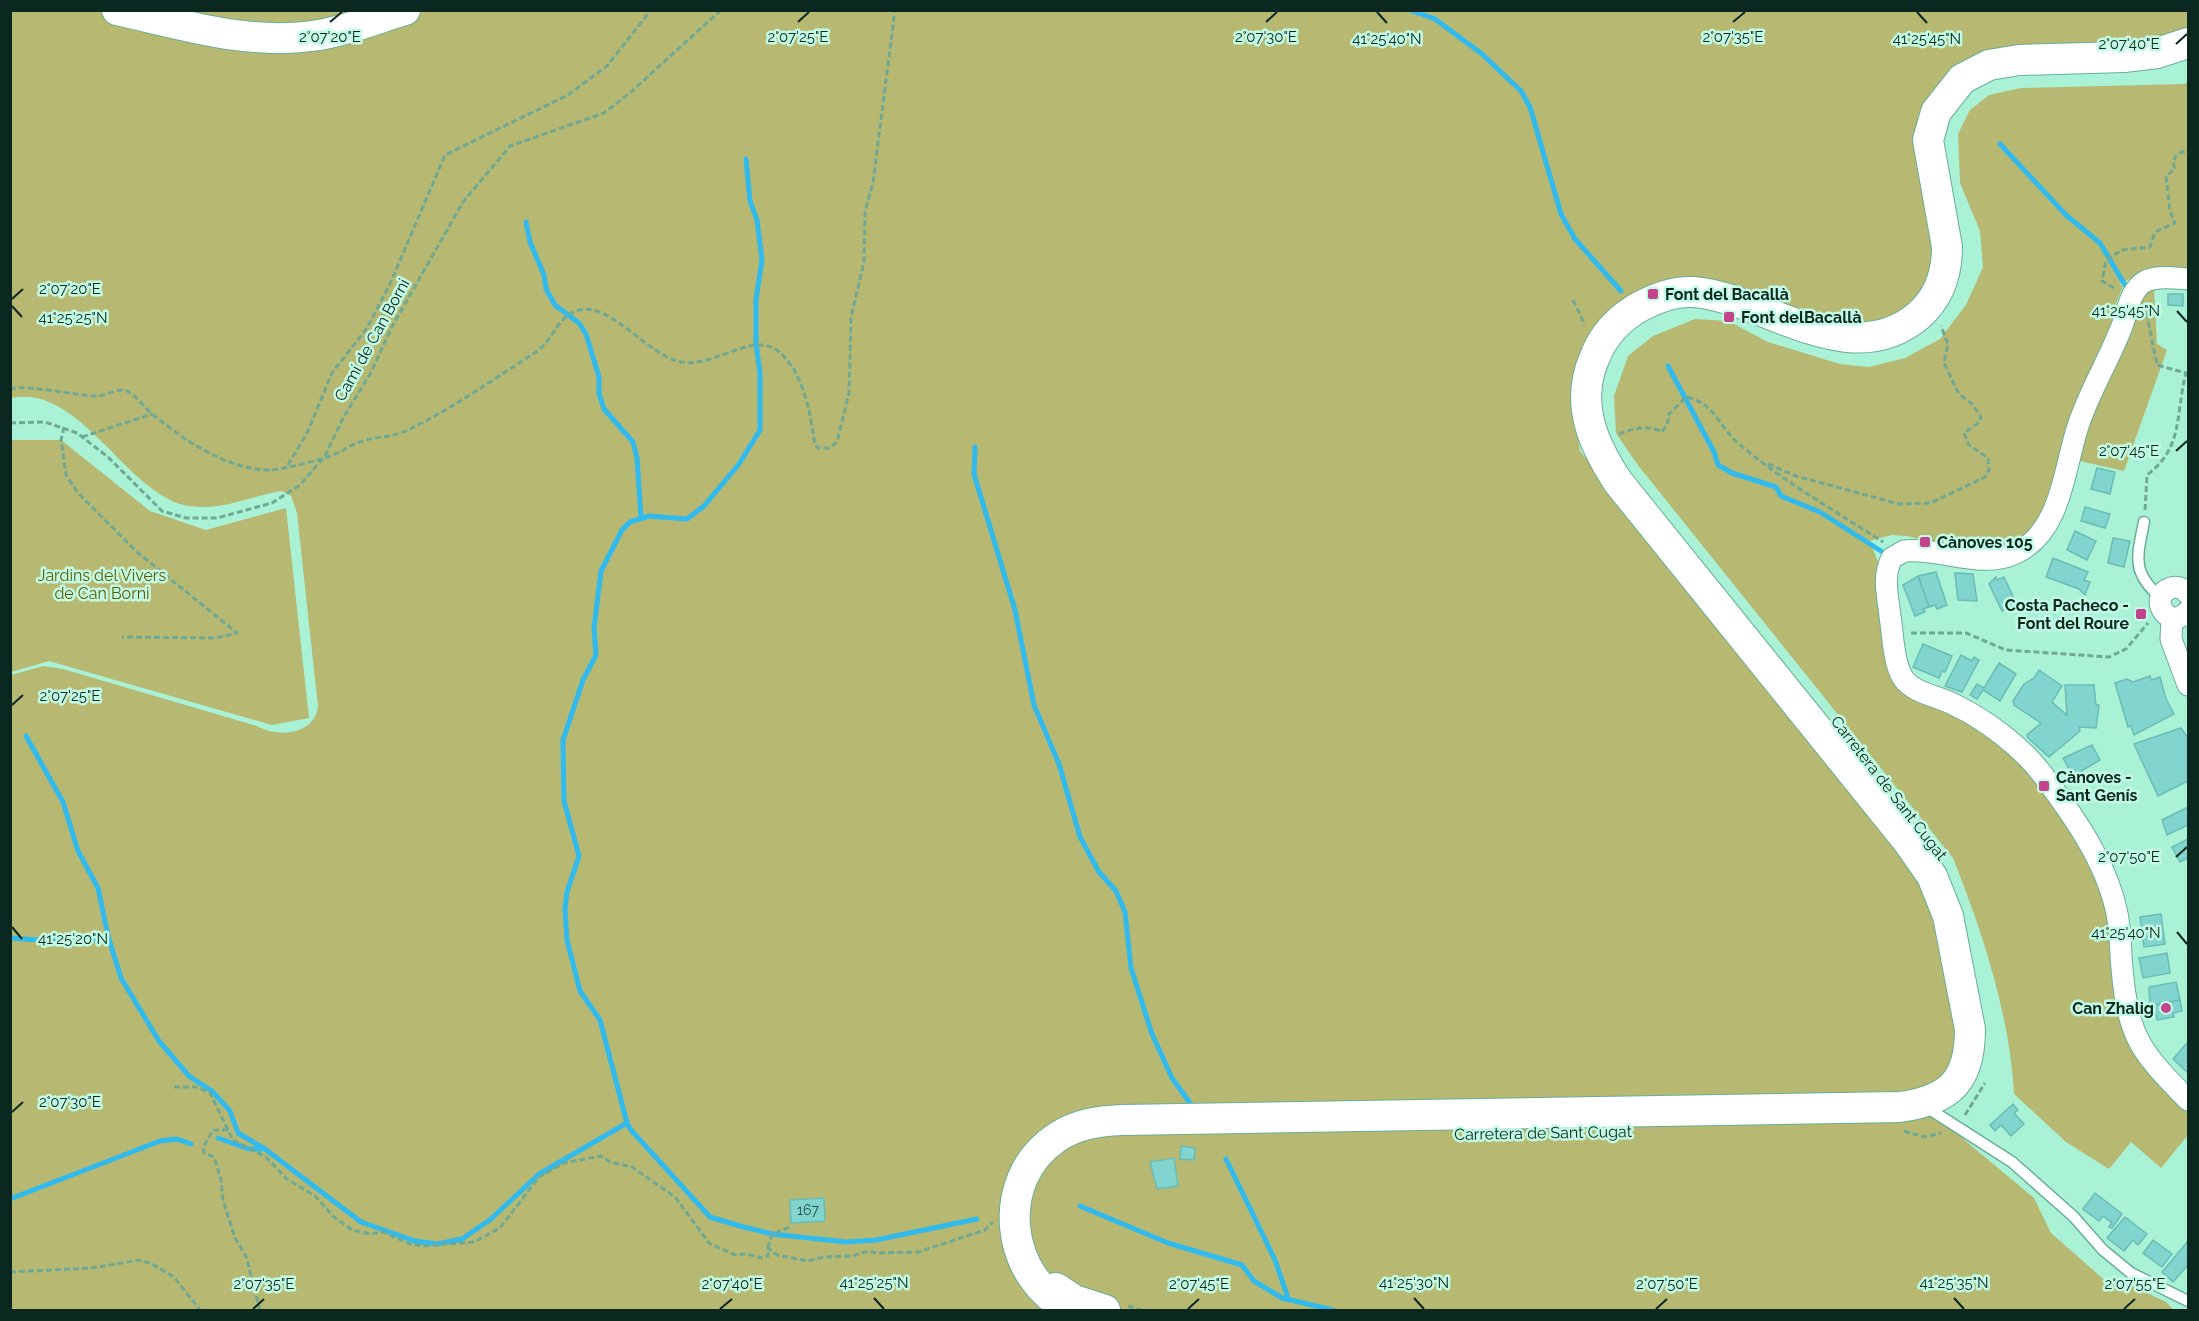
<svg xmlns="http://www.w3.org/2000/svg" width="2199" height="1321" viewBox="0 0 2199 1321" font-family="Raleway,sans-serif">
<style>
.green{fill:#b7b871}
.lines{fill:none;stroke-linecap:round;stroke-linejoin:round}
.stream{stroke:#31baed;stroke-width:5}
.building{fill:#82d5ce;stroke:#6abcb6;stroke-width:1.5}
.lane-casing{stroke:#68af95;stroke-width:13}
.street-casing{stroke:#68af95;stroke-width:23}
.secondary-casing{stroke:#68af95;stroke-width:32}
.path{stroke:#6fa994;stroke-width:3;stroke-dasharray:6 3;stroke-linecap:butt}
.lane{stroke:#fff;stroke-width:10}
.street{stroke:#fff;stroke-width:21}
.secondary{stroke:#fff;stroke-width:30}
.ticks{fill:none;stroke:#0a281f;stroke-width:2}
.poi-dot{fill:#c3438c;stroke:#c3fce5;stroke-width:2}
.labels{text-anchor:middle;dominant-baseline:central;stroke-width:5;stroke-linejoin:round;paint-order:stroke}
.number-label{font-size:14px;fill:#28534b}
.poi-label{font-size:16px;font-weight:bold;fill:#0a281f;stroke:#c3fce5;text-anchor:start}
.street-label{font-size:16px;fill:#0a281f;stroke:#c3fce5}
.park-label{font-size:16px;fill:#5c5b02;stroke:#c3fce5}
.ticks-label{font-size:15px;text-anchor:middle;fill:#0a281f;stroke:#c3fce5;stroke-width:5;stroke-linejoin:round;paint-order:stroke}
</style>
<rect width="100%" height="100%" fill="#a9f2d6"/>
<g class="green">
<path d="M10,11H2188V34L1940,84L1920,110L1919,154L1939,272L1911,312L1861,326L1749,294L1673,282L1573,392L1580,451L1916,865L1946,954L1958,1059L1926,1092L1962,1138L2034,1198L2051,1233L2109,1284L2116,1278L2166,1302L2174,1310H11V675L44,666L63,669L257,726C278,738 314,735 318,707L297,513L291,496L282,491C250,496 217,513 184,505C124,490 80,384 11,398Z"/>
<path d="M2188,81V270L2143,273L2119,284L2123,286L2114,308L2112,331L2043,513L2020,543L1998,551L1945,545L1907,536L1892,535L1869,541C1889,579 1889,625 1894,667L2024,763L2080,841L2109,913L2118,989L2188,1106V1135L2161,1168L2131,1142L2109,1169L2066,1142L2014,1094C2010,1015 1982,931 1953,858L1637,464L1616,433L1614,396L1628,356L1653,336L1695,319L1728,321L1768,342L1840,364L1869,367L1905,358L1940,339L1966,305L1983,267L1980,231L1960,183L1958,134L1970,110L1989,95L2021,88L2185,84Z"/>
<polygon points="2154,288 2157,344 2167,350 2124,471 2080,461 2092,412 2125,344 2143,295"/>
<polygon points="11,440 61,440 150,511 206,530 286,508 309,718 272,725 49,661 11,672"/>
</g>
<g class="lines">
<g class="stream">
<polyline points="1410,10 1435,19 1482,54 1521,91 1530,107 1561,214 1575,239 1621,291"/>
<polyline points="2000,144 2066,215 2100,243 2125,285"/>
<polyline points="526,222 530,242 544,275 546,289 555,305 579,323 586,334 599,377 599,394 604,409 633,442 637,458 641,517"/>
<polyline points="1668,366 1714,452 1718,465 1732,473 1776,487 1781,496 1820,512 1881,551"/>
<polyline points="975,447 974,474 1015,610 1034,705 1059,764 1080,837 1099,872 1116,891 1125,912 1131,968 1152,1034 1172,1078 1190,1103"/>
<polyline points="26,736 63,802 78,851 98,888 108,936 121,978 159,1041 189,1076 212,1091 230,1111 238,1133 265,1149 361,1222 415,1241 437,1244 462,1239 491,1219 539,1174 627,1123 631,1130 710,1217 740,1226 772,1234 846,1242 876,1240 977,1219"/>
<polyline points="10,938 82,943 108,936"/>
<polyline points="627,1123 600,1020 580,991 567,940 565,909 567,892 579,856 564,801 563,740 583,680 596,655 594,628 601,571 622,530 630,522 649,516 687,519 704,506 739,464 760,430 760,373 756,344 756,299 762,260 757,220 750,201 746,159"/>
<polyline points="218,1138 249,1149 262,1149"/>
<polyline points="1226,1159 1275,1260 1288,1298"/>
<polyline points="10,1199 160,1141 177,1139 191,1144"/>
<polyline points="1080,1206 1168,1243 1242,1265 1254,1281 1282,1298 1333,1310"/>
</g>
</g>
<g class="building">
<polygon points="2168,294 2183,294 2183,306 2168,305"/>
<polygon points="2097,468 2115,472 2110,494 2091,489"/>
<polygon points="2085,507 2110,514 2105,528 2081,521"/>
<polygon points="2075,531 2096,541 2087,560 2067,550"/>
<polygon points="2113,538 2130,541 2124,567 2108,563"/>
<polygon points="2053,558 2088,572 2084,580 2090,582 2085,595 2079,589 2046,577"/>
<polygon points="1936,572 1947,605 1937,609 1935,605 1929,607 1918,576"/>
<polygon points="1955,573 1973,574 1977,601 1958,600"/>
<polygon points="1918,576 1929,607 1923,609 1925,612 1915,616 1903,585"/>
<polygon points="1996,577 1997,580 2004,577 2019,609 2012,612 2010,607 2002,611 1989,584"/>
<polygon points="1923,644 1952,656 1945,672 1942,671 1939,678 1913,667"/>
<polygon points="1961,655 1972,661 1974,657 1979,660 1962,692 1945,686"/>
<polygon points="1999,663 2016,674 2000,701 1983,690 1977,699 1970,695 1977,684 1984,688"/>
<polygon points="2039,670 2062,686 2052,702 2067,715 2065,685 2094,685 2096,705 2099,705 2096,728 2079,727 2080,731 2049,757 2028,738 2027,735 2041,723 2014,705 2013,701 2024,684 2034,678"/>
<polygon points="2150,676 2151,680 2160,677 2166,699 2174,714 2134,735 2131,726 2128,727 2115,683 2127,679 2133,682"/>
<polygon points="2181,728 2188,738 2188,781 2158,796 2134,744"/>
<polygon points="2092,745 2100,760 2073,776 2063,758"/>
<polygon points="2188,807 2188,825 2167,835 2162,820"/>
<polygon points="2188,839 2188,858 2180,862 2172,847"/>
<polygon points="2161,914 2165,944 2144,947 2140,917"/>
<polygon points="2167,953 2170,973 2143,978 2139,958"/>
<polygon points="2176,982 2180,1000 2150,1006 2149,987"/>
<polygon points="2180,1000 2182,1011 2173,1013 2174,1017 2157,1020 2156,1014 2152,1015 2150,1006"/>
<polygon points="2187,1043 2188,1044 2188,1073 2173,1059"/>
<polygon points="2013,1104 2018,1110 2014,1113 2024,1124 2011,1136 2001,1125 1995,1131 1990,1125"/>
<polygon points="1181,1146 1195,1148 1194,1160 1180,1159"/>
<polygon points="1174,1158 1178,1186 1157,1189 1150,1162"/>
<polygon points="2095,1193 2122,1214 2112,1228 2109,1227 2112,1223 2103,1216 2099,1221 2083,1209"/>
<polygon points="824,1198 825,1221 791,1223 790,1200"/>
<polygon points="2125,1217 2147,1234 2138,1245 2133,1240 2124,1251 2107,1238"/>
<polygon points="2153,1240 2172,1254 2162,1267 2143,1253"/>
<polygon points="2188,1241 2188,1265 2173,1282 2162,1272"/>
</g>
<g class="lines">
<g class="lane-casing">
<g id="lane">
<path d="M2144,522C2137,557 2131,572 2161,598"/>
<polyline points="1934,1112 2012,1162 2073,1216 2103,1250 2131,1273 2188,1301"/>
</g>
</g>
<g class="street-casing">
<g id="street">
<path d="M2188,279C2176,278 2155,275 2144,282C2129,292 2128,311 2122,326C2109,360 2089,392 2078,426C2064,468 2062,531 2016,553C1981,570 1940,547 1904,551L1892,558C1882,576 1888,597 1890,616C1893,634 1893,662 1903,678C1914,694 1939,696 1955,705C1986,720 2022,747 2043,775C2072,814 2105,860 2116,909C2121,928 2120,949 2122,968C2128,1038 2141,1052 2188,1100"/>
<path d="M2188,594C2184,589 2179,586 2171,588C2147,596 2168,633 2188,611"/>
<polyline points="2172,618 2171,639 2188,685"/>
</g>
</g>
<g class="secondary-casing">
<g id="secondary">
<path d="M117,10C180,24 247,45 312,36C343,32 375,19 405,10"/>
<polyline points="1056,1288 1074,1300 1105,1310"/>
<path d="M1072,1310C1005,1280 993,1180 1056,1138C1076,1124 1099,1121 1122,1120L1900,1107C1950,1100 1970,1081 1970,1029L1948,916L1932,876L1906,839L1618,482C1593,444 1575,404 1594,359C1603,335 1619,318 1641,306C1656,298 1675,291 1693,292C1764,297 1849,374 1918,316C1939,298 1947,274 1947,247L1928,140L1936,112L1962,79L1989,65L2019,60L2124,57L2157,53L2188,43"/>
</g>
</g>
<g class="path">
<polyline points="2114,288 2102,281 2106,260 2122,250 2150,247 2155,232 2175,223 2170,211 2166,176 2175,169 2173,162 2177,154 2188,150"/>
<polyline points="1573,300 1585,325"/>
<path d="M10,389C25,384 78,396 97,396C107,396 120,386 129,392C137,397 143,406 150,412C182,439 227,470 270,470C281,470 325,459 335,454C343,451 349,446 357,443C373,436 392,438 408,430C453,408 494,379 536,352C554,340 557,315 580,310C612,303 647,355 681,362C714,368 752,331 778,351C804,372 810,413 815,444L818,448H829L837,442L849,393L851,317L864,262L865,212L873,182L895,10"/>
<polyline points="10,423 45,422 77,433 108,457 162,511 186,518 217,518 272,503 300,485 325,456 342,420 370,374 393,325 463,202 510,146 604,113 631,92 721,10"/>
<polyline points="64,427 61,440 66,475 78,493 137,552 237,633 216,638 122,637"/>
<path d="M1619,434C1631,429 1650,424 1662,432L1668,422V415L1686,397C1715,403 1719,427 1739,444C1784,482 1834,510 1883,542"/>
<polyline points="82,437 152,414"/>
<polyline points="1768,464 1796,476 1899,504 1931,503 1985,477 1989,470 1988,458 1969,445 1964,433 1977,424 1981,417 1972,404 1959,394 1944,363 1948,344 1941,326"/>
<polyline points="288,465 307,433 332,373 367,328 390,284 445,155 568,95 607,66 651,10"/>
<path d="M2145,510L2147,475C2184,447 2175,415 2186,373L2157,365L2146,311"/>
<polyline points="1911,633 1966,633 2006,650 2109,657 2126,649 2148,623"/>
<polyline points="174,1087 196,1087 210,1093 233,1140 266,1157 287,1179 315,1196 334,1217 352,1230 370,1234 383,1232 410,1244 423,1246 474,1242 500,1228 539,1177 564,1163 601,1156 610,1162 632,1167 665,1190 675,1197 709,1243 735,1255 746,1254 762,1258 768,1256 768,1248 777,1255 807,1261 824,1257 852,1256 869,1251 877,1253 918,1252 985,1230 993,1222"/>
<polyline points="1965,1115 1985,1083"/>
<polyline points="228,1130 213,1130 203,1148 204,1153 214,1157 221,1180 223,1200 235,1238 246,1256 260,1310"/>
<polyline points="1904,1131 1924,1137 1941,1133"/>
<polyline points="768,1248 772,1234 790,1227"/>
<polyline points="10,1272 92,1268 139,1260 152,1264 174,1277 200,1310"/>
<polyline points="1128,1306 1141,1310"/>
</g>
<use href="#lane" class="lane"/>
<use href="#street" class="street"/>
<use href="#secondary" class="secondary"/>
</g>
<path class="ticks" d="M1377,12L1387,23M1917,12L1927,23M330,22L342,12M798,22L809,12M1266,22L1277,12M1733,22L1745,12M2176,44L2187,34M12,299L23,289M12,306L22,317M2177,311L2187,322M2176,451L2187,441M12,705L23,695M2176,857L2187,847M12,927L22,939M2177,932L2187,944M12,1112L23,1102M874,1298L884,1309M1414,1298L1424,1309M1954,1298L1964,1309M253,1309L264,1299M720,1309L732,1299M1188,1309L1199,1299M1656,1309L1667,1299M2124,1309L2135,1299"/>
<g class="poi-dot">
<rect x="1647" y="288" width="12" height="12" rx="3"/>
<rect x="1723" y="311" width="12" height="12" rx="3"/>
<rect x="1919" y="536" width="12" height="12" rx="3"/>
<rect x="2135" y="608" width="12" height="12" rx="3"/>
<rect x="2038" y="780" width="12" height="12" rx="3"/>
<circle cx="2166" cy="1008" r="6"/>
</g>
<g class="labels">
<g class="number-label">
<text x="808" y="1210">167</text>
</g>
<g class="poi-label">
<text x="1665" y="294">Font del Bacallà</text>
<text x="1741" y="317">Font delBacallà</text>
<text x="1937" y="542">Cànoves 105</text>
<text x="2129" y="605" text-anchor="end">Costa Pacheco -<tspan x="2129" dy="18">Font del Roure</tspan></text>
<text x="2056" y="777">Cànoves -<tspan x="2056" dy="18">Sant Genís</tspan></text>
<text x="2154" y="1008" text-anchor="end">Can Zhalig</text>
</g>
<g class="street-label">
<text transform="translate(372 340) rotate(-61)">Camí de Can Borni</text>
<text transform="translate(1889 788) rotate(52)">Carretera de Sant Cugat</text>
<text transform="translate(1543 1133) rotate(-1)">Carretera de Sant Cugat</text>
</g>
<g class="park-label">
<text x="102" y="575">Jardins del Vivers<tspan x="102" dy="18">de Can Borni</tspan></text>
</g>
</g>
<g class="ticks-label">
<text x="330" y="42">2°07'20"E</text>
<text x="798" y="42">2°07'25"E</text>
<text x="1266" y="42">2°07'30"E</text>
<text x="1733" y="42">2°07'35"E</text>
<text x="1387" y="44">41°25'40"N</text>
<text x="1927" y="44">41°25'45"N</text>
<text x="2129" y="49">2°07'40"E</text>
<text x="70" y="294">2°07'20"E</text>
<text x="2126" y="316">41°25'45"N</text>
<text x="73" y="323">41°25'25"N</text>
<text x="2129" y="456">2°07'45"E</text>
<text x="70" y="701">2°07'25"E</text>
<text x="2129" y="862">2°07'50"E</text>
<text x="2126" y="938">41°25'40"N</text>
<text x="73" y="944">41°25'20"N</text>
<text x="70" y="1107">2°07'30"E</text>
<text x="874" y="1288">41°25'25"N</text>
<text x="1414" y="1288">41°25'30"N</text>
<text x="1954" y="1288">41°25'35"N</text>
<text x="264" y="1289">2°07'35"E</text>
<text x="732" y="1289">2°07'40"E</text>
<text x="1199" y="1289">2°07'45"E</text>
<text x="1667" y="1289">2°07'50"E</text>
<text x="2135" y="1289">2°07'55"E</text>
</g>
<rect width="2199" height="1321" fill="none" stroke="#0a281f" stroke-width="24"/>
</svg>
